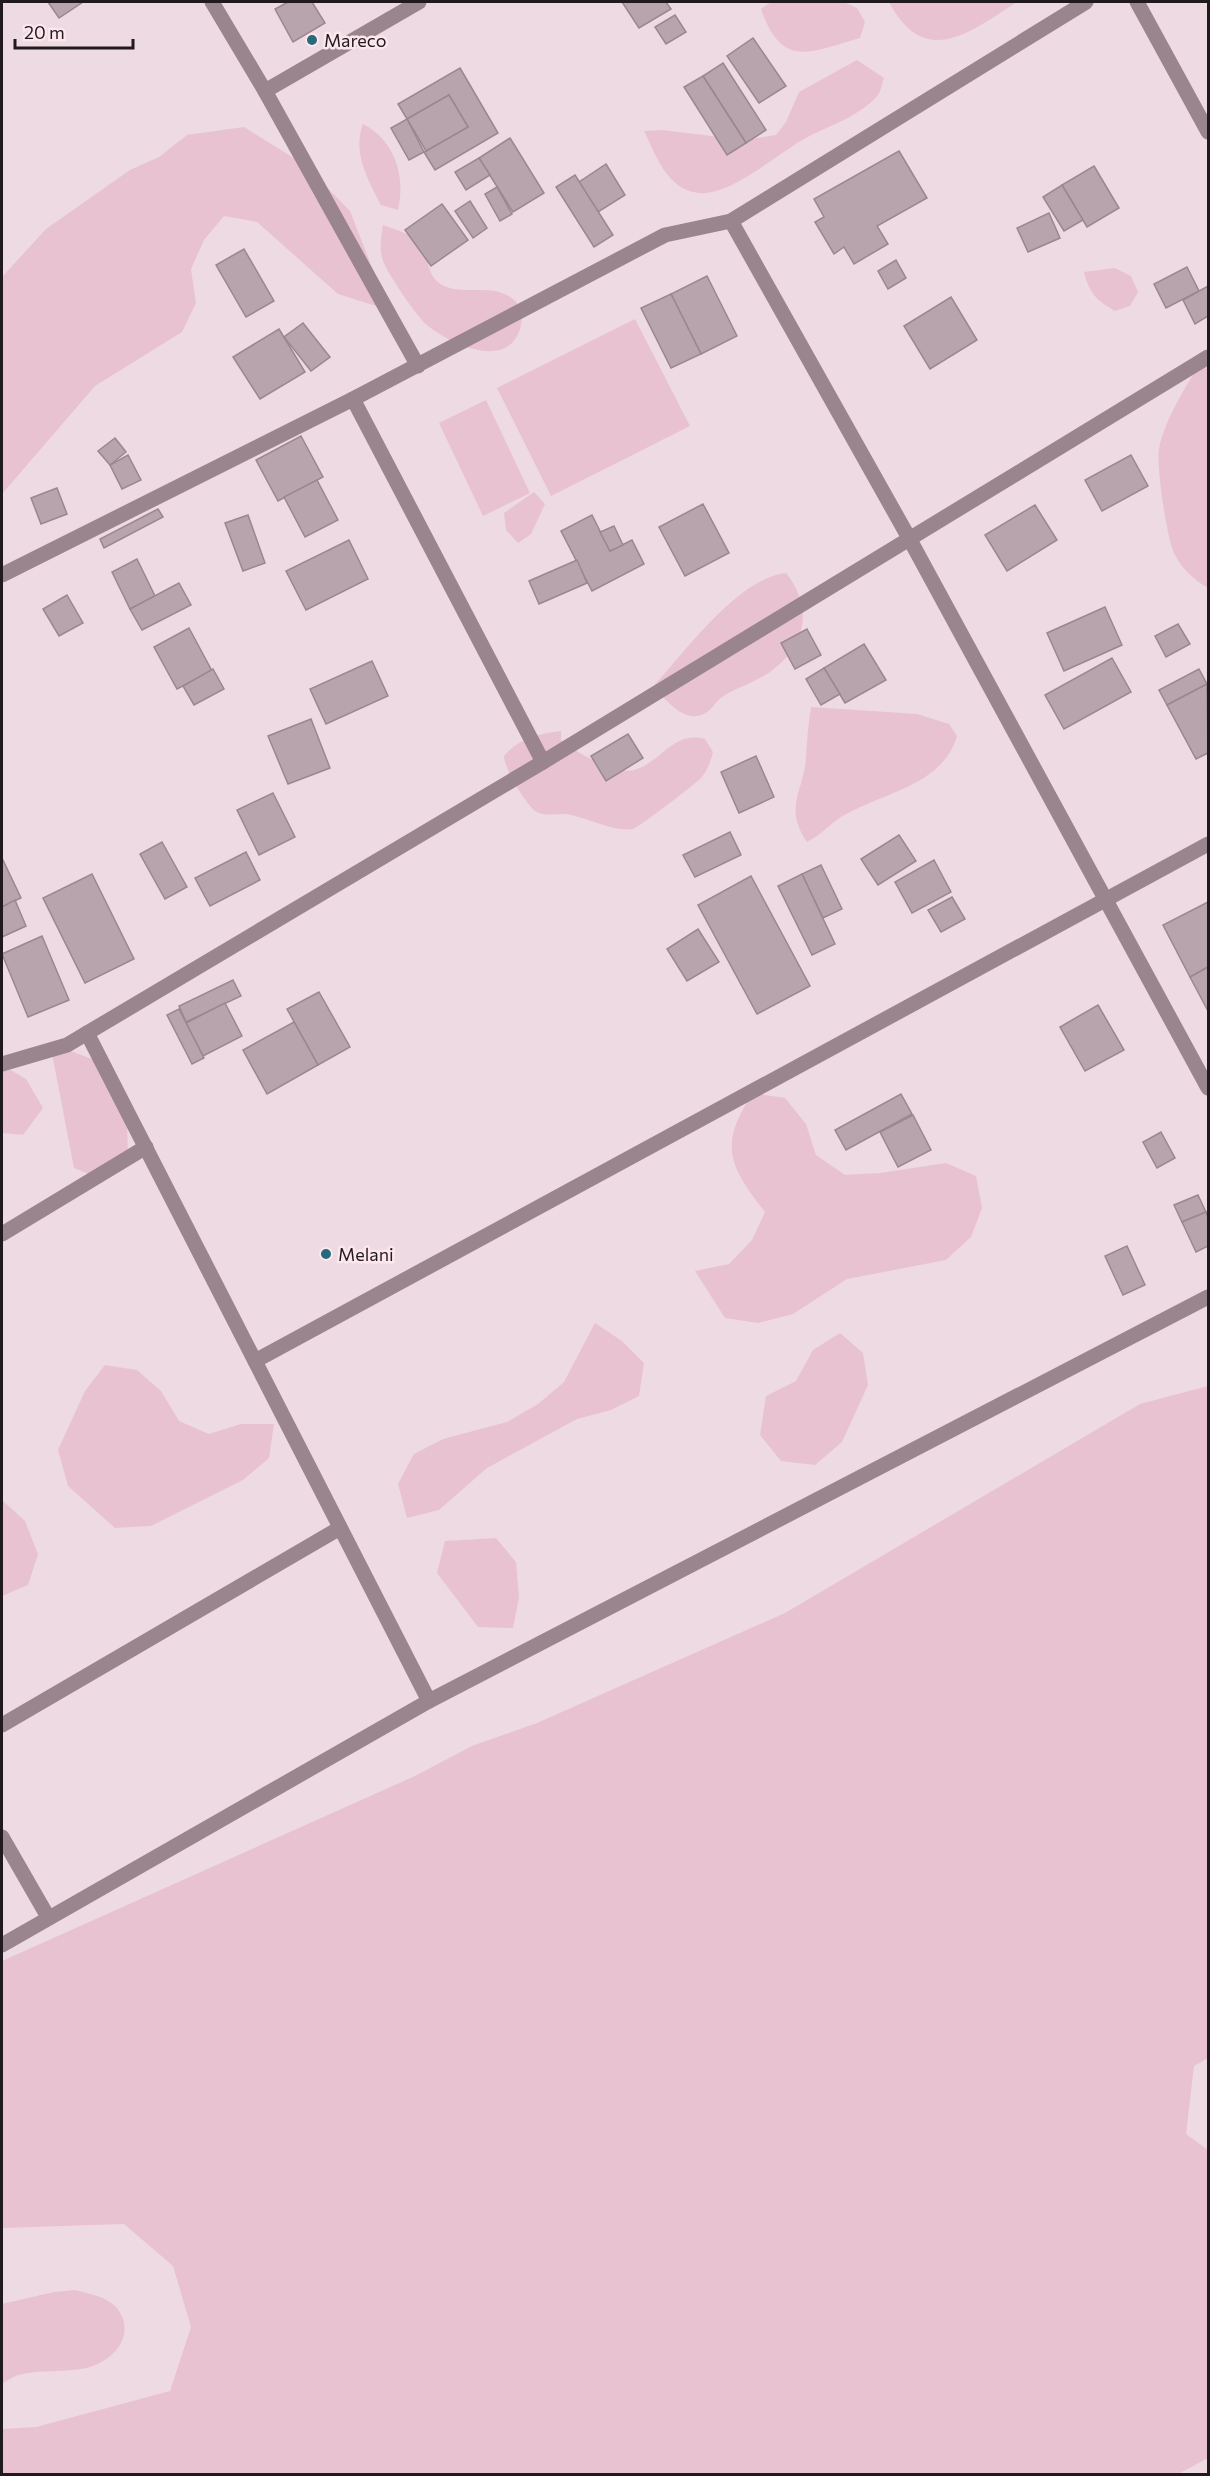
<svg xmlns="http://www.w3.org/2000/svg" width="1210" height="2476" viewBox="0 0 1210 2476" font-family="Commissioner,sans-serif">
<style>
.green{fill:#e9c2d2}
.building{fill:#b7a4ac;stroke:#9a878f;stroke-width:1.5}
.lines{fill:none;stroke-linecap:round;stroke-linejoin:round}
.minor{stroke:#9a848d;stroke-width:15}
.poi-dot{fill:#276a7c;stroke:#fce7ef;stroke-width:2}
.labels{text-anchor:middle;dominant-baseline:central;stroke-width:5;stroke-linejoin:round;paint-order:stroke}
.poi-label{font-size:18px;fill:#211a1d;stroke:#fce7ef;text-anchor:start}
</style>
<rect width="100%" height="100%" fill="#eedae2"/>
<g class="green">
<path d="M771,2H844L857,8L865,22L860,38C810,52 782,70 761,9Z"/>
<path d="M889,2H1017C970,32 925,70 889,2Z"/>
<path d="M857,60L884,78C882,83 881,91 878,95C858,118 829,125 804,139C777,154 731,196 699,193C667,190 656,155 644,131L662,130L744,140L776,135L786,122L799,92Z"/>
<path d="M363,124C395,140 406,177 398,210L381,205C368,180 352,152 363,124Z"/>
<polygon points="244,127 305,165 350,211 375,275 376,306 338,294 257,222 224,216 204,240 191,269 196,303 182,332 95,386 2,494 2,277 46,229 130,170 159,157 187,135"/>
<path d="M383,225C393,229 413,234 420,243C430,256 425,272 439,283C462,299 496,279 517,303C523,310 522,321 520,329C507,371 450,344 427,325C416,316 388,274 383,261C379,250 381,237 383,225Z"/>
<path d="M1115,268L1131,276L1138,292L1130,306L1115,311C1097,301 1089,293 1084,272Z"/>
<polygon points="635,319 690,426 551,496 497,388"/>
<path d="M1208,351V588C1194,580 1181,568 1174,553C1167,539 1156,465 1159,449C1164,419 1192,376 1208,351Z"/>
<polygon points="486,400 530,493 483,516 439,423"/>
<polygon points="534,492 545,504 531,534 518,543 506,530 504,513"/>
<path d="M786,573C815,609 805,649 767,674C753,683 736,688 722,697C713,704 711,714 697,716C679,718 665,698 653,687C685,652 738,578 786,573Z"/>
<path d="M811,707L917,714L949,724L957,736C943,784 887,792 848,813C832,821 823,834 807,842C783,808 804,790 806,758C807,741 808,725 811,707Z"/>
<path d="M561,731V740C576,752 614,775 634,770C661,763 673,730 705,739L713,752C711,760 708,769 702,777C698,782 638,828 633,829C614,832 590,819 571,815C559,812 545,818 535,811C525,803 504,768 504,756C519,738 538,734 561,731Z"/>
<polygon points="50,1043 97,1061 127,1122 128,1157 104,1180 74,1168"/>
<polygon points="2,1065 26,1079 43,1108 23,1135 2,1133"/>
<path d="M753,1093L785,1098L806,1124L816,1155L845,1175L880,1173L946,1163L976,1176L982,1208L971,1237L946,1260L847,1279L793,1314L758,1323L725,1318L695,1271L729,1264L752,1240L765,1212C729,1166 718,1145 753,1093Z"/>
<polygon points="595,1323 622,1341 644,1363 639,1396 611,1410 577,1419 487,1468 439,1510 407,1518 398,1484 414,1454 443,1439 507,1422 538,1404 564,1382"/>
<polygon points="840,1333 863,1353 868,1385 842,1442 815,1465 781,1461 760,1435 766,1396 796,1381 813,1350"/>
<polygon points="105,1365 137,1370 161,1391 179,1421 209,1434 241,1424 274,1424 269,1458 243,1480 151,1526 115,1528 68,1486 58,1450 85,1391"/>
<polygon points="1208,1386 1208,2058 1194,2066 1186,2134 1208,2150 1208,2458 1178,2474 2,2474 2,2429 36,2427 170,2391 191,2327 173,2266 124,2224 2,2228 2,1961 415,1776 472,1746 537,1723 785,1613 1140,1404"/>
<polygon points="2,1500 25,1521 38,1554 28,1585 2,1596"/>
<polygon points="496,1538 516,1562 519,1597 513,1628 478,1627 437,1573 445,1541"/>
<path d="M75,2290C94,2295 116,2298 123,2319C131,2343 108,2363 86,2368C65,2373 40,2369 18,2375C12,2377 7,2381 2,2384V2304L54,2292Z"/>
</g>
<g class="building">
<polygon points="48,2 83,2 59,18"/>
<polygon points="288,2 312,2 325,23 293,42 275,9"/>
<polygon points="622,2 666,2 671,9 639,28"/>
<polygon points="675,15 686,32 666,44 655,27"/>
<polygon points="753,38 786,86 759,103 727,56"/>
<polygon points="723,63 766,130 746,143 703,76"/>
<polygon points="460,68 498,133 435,170 424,152 468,127 449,95 407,119 398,104"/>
<polygon points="703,76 746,143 727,155 684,87"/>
<polygon points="449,95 468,127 426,151 407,119"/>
<polygon points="407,119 424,152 409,160 391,128"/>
<polygon points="510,138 544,193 513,212 479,158"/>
<polygon points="899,151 927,198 877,226 888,244 854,264 844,247 834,254 815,222 824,217 814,199"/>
<polygon points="479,158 490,175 466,190 455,172"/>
<polygon points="606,164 625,195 598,212 579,182"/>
<polygon points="1094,166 1119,208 1087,227 1062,185"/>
<polygon points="575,175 613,235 594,247 556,187"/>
<polygon points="1062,185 1083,220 1064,231 1043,197"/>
<polygon points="497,187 512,214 500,221 485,194"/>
<polygon points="470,201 487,228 473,238 455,211"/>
<polygon points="442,204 468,240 431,266 405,230"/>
<polygon points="1049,213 1060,238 1028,252 1017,228"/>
<polygon points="244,249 274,301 246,317 216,265"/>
<polygon points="896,260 906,278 888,289 878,271"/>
<polygon points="1187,267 1199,291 1166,308 1154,284"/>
<polygon points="707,276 737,336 701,354 671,294"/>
<polygon points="1208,286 1208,316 1195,324 1183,300"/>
<polygon points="671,294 701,354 671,368 641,308"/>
<polygon points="951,297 977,340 930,369 904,326"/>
<polygon points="303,323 330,357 311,371 284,337"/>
<polygon points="279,329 305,372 260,399 233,357"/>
<polygon points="301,436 323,477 278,501 256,460"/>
<polygon points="115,438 126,452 110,465 98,451"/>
<polygon points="128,455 141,480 122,489 110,465"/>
<polygon points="1131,455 1148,486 1102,511 1085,480"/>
<polygon points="317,480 338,520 305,537 284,497"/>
<polygon points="57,488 67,514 41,524 31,498"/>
<polygon points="703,504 729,553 685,576 659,527"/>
<polygon points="1035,505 1057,540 1007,571 985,535"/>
<polygon points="158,509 163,517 104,548 100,539"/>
<polygon points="248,515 265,563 243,571 225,523"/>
<polygon points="592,515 610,551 632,540 644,564 592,591 561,531"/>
<polygon points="614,526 623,545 610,551 600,532"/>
<polygon points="349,540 368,579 306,610 286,571"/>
<polygon points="137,559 155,596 130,609 112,572"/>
<polygon points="577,560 587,583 539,604 529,581"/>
<polygon points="179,583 191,605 142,630 130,609"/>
<polygon points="67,595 83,623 59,636 43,609"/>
<polygon points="1105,607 1122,645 1064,671 1047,633"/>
<polygon points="1178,624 1190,644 1166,657 1155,636"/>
<polygon points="189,628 212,671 177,689 154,647"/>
<polygon points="807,629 821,655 795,669 781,643"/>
<polygon points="864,644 886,680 845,703 824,668"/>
<polygon points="1112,658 1131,692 1064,729 1045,695"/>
<polygon points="372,661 388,696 326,724 310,689"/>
<polygon points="824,668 840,694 821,705 806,679"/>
<polygon points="213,669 224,689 194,705 183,686"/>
<polygon points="1199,669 1207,684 1167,705 1159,690"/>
<polygon points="1207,684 1208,753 1196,759 1167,705"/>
<polygon points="311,719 330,768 288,784 268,736"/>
<polygon points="628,734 643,758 606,781 591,756"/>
<polygon points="756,756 774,797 739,813 721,772"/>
<polygon points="273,793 295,837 259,855 237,810"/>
<polygon points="730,832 741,855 695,877 683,855"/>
<polygon points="899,835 916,861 878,885 861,859"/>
<polygon points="162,842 187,887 165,899 140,854"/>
<polygon points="246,852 260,880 210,906 195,878"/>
<polygon points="2,858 21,898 2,907"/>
<polygon points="934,860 951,892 912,913 895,882"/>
<polygon points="821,865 842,909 823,918 802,874"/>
<polygon points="92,874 134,959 85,983 43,898"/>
<polygon points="802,874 835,944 812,955 778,886"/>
<polygon points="751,876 810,986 757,1014 698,905"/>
<polygon points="952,897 965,919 941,932 928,910"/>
<polygon points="15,900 26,926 2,937 2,907"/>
<polygon points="1208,902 1208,967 1190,977 1163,925"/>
<polygon points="698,929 719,962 687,981 667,949"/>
<polygon points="42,936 69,1000 28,1017 2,954"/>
<polygon points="1208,967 1208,1011 1190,977"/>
<polygon points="233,980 241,996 186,1022 179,1006"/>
<polygon points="319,992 350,1047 318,1065 287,1009"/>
<polygon points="225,1003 242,1036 203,1056 186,1023"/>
<polygon points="1098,1005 1124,1050 1085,1071 1060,1027"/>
<polygon points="179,1009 204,1058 192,1064 167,1015"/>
<polygon points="294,1022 318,1065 267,1094 243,1050"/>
<polygon points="901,1094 912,1114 846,1150 835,1130"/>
<polygon points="913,1115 931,1150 898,1167 880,1132"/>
<polygon points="1161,1132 1175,1158 1157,1168 1143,1142"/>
<polygon points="1198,1195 1206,1212 1182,1222 1174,1205"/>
<polygon points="1206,1212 1208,1218 1208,1246 1196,1252 1182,1222"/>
<polygon points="1127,1246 1145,1285 1123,1295 1105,1256"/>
</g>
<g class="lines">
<g class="minor">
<polyline points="212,2 265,91 418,366"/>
<polyline points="1137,2 1208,132"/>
<polyline points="265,91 419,2"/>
<polyline points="731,221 909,538 1208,1088"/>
<polyline points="353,399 543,762"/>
<polyline points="2,575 353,399 665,235 731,221 1086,2"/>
<polyline points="87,1033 429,1701"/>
<polyline points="2,1064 67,1045 543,762 1208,357"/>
<polyline points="2,1234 146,1147"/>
<polyline points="255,1361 1208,844"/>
<polyline points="2,1725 340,1528"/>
<polyline points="2,1837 48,1917"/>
<polyline points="2,1945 429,1701 1208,1297"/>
</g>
</g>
<g class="poi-dot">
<circle cx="312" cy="40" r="6"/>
<circle cx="326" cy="1254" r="6"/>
</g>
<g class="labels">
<g class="poi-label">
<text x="324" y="40">Mareco</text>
<text x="338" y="1254">Melani</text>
</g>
</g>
<rect width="1210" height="2476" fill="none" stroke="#211a1d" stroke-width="6"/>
<path d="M15 39v9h118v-9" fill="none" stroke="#211a1d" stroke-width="3"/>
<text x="24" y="39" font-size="18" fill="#211a1d" stroke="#fce7ef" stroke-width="4.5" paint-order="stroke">20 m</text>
</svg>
